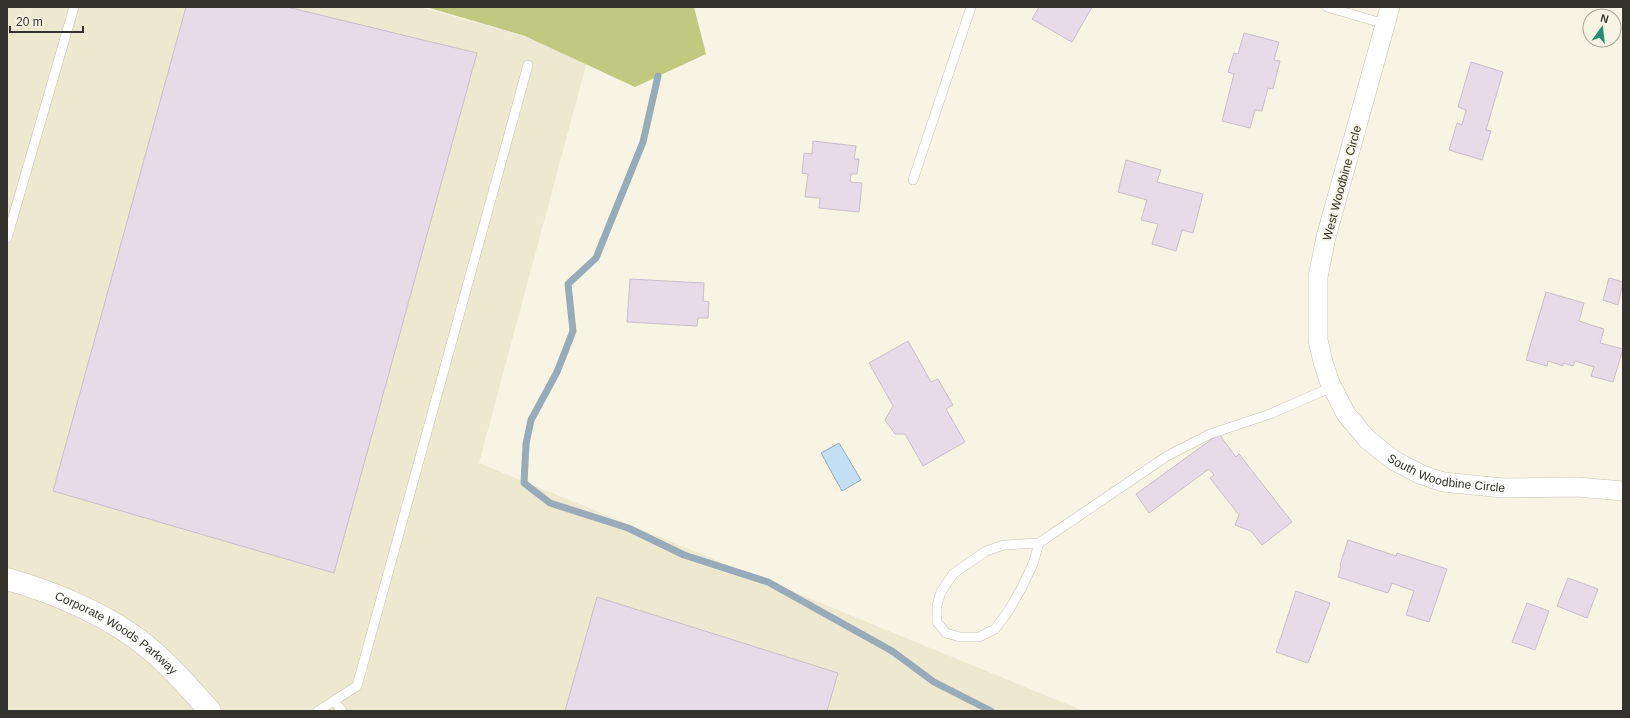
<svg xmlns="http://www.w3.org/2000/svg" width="1630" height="718" viewBox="0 0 1630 718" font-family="Arial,sans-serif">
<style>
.built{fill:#ede8d0}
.green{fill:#c1c980}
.water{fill:#c4dff4;stroke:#98abb8}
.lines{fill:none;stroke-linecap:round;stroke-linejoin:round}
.stream{stroke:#98abb8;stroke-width:7}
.building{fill:#e6dbe7;stroke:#cbbfcc}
.service-casing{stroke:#c9c6b7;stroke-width:10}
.minor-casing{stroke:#c9c6b7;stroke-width:20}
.tertiary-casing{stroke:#c9c6b7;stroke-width:23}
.service{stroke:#fff;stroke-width:9}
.minor{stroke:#fff;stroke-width:19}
.tertiary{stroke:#fff;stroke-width:22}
.labels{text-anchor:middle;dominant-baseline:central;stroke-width:3.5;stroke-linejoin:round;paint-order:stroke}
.street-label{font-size:12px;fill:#33322c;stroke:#f7f4e4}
</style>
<rect width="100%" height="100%" fill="#f7f4e4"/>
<polygon class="built" points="7,7 420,7 589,54 479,463 1084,711 7,711"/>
<polygon class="green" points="426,7 694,7 706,54 635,87 525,36"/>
<polygon class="water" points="839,443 861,480 842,491 821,453"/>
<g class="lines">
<polyline class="stream" points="658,76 643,142 596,258 568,284 573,331 557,372 531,420 526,444 524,483 550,503 628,528 684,555 768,582 892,651 934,682 991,711"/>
</g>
<g class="building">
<polygon points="186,7 287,7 477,53 334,573 53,491"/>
<polygon points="1039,7 1092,7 1072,42 1032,19"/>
<polygon points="1244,33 1279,42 1274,60 1280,61 1273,89 1268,88 1262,111 1255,110 1250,128 1222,121 1234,74 1228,72 1234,53 1238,54"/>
<polygon points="1471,62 1503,72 1486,130 1491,131 1482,160 1449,150 1457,123 1462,125 1466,110 1458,107"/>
<polygon points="813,141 856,146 854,159 859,159 857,174 851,174 850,182 862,183 859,212 819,208 820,198 805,197 808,174 802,173 804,153 812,154"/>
<polygon points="1126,160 1161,170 1157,182 1203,194 1193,233 1182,230 1176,251 1152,244 1158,224 1141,220 1147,200 1118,192"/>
<polygon points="1609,278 1623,282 1618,305 1603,300"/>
<polygon points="630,279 704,283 703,301 709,302 708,318 698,318 697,326 627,322"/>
<polygon points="1546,292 1584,303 1579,321 1604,329 1600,343 1623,349 1613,382 1591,376 1594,367 1575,361 1573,366 1563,363 1563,366 1548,361 1547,366 1526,360"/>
<polygon points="908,341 931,382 938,379 953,405 946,409 965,442 923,466 905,434 895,434 885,420 893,406 869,363"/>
<polygon points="1219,434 1236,457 1239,454 1292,522 1262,545 1251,531 1235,525 1239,515 1210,478 1214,475 1209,469 1149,513 1136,494"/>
<polygon points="1348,540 1396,556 1397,553 1447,569 1429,622 1406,615 1414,591 1392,583 1388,593 1338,577 1341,566 1340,565"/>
<polygon points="1568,578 1598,589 1587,618 1557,606"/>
<polygon points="1296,591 1330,603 1308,663 1276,652"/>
<polygon points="597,597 838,673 827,711 565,711"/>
<polygon points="1527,603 1549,611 1535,650 1512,642"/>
</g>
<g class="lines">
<g class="service-casing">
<g id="service">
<polyline points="1327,7 1385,24"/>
<polyline points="913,180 971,7"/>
<polyline points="7,238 74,7"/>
<polyline points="1039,543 1033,564 1021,589 1009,610 995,629 979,637 960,637 946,633 937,622 937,605 941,592 953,574 986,551 1004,545 1039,543 1167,456 1210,434 1270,414 1332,387"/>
<polyline points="334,701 342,711"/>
<polyline points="318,711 357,686 528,65"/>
</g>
</g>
<g class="minor-casing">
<g id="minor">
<path id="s1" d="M1390,7L1326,237L1318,277V340L1323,362L1330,383L1346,414L1367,439L1393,460L1422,475L1443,482L1503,488L1577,487L1623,491"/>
</g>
</g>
<g class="tertiary-casing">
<g id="tertiary">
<path id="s2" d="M7,579C54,592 113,617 151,650C173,668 191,690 210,711"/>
</g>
</g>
<use href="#service" class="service"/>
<use href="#minor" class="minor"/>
<use href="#tertiary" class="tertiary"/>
</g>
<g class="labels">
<g class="street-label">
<text transform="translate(1342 183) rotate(-75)">West Woodbine Circle</text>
<text stroke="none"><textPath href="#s1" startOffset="544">South Woodbine Circle</textPath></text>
<text stroke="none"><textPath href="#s2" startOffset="123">Corporate Woods Parkway</textPath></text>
</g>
</g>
<rect width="1630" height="718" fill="none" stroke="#33322c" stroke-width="16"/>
<g transform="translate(1602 28) rotate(15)"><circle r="19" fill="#f7f4e4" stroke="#a9a69a"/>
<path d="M0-3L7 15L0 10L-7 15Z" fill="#229070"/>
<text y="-6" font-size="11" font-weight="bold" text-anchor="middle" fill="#33322c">N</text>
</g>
<path d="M10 26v6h73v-6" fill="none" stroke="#33322c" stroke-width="2"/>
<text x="16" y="26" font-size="12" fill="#33322c" stroke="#f7f4e4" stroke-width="3" paint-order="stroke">20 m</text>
</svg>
